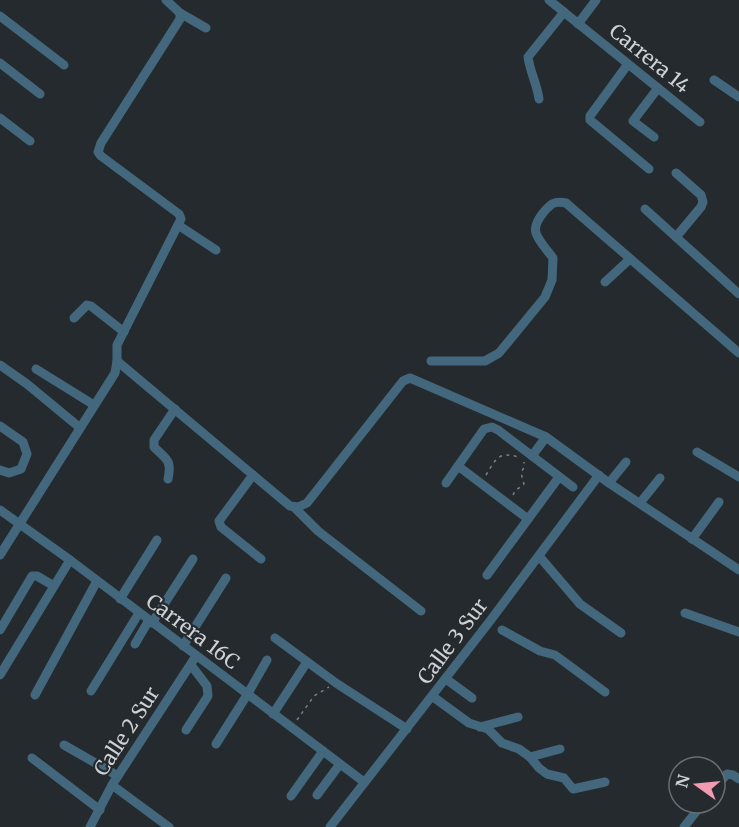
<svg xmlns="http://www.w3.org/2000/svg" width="739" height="827" viewBox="0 0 739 827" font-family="Merriweather,serif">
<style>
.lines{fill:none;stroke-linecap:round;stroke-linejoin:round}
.path{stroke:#7c8083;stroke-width:1.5;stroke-dasharray:3 4.5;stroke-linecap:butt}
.minor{stroke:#43687d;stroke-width:9}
.labels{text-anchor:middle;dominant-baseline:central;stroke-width:4.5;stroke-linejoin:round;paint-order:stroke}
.street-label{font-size:20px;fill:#cfd2d4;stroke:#252a2e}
</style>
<rect width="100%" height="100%" fill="#252a2e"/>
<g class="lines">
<g class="path">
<path d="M486,475C496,459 498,451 518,457"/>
<polyline points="513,495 515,491 524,484 521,473 524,467 524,462"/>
<polyline points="297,720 314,696 329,687"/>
</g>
<g class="minor">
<polyline points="166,0 180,13 206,28"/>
<polyline points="549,0 700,122"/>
<polyline points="0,16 64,65"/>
<polyline points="578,24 596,0"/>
<polyline points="0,63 40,94"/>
<polyline points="628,64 590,116 590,120 649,169"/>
<polyline points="714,80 739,97"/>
<path d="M539,99C537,84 530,72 528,57L564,12"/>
<polyline points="0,118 30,141"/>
<polyline points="654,137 633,121 658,88"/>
<polyline points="676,173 701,195 703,202 701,207 676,237"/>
<polyline points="645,209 739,294"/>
<polyline points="178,225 216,250"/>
<polyline points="605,282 630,259"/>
<polyline points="74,318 87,305 91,306 124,332"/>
<polyline points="117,361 290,506 298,507 307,503 403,381 410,378 546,437 609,483 739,570"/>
<path d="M431,361H485L499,353L545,297L552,280L553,258C548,251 539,242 536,233C533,224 544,210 552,204C556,202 561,202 566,203L739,353"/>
<polyline points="0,365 27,384 79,427"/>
<polyline points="36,369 94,405"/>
<polyline points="0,426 23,442 27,454 21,469 9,473 0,470"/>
<polyline points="697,452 739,477"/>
<polyline points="532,456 546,437"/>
<polyline points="458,466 528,519"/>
<polyline points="253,475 219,521 221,527 261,559"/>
<path d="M168,479C172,460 167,460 154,447V440L175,409"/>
<polyline points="446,483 484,429 492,427 498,430 573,487"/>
<polyline points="609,483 626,462"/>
<polyline points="640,503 660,478"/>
<polyline points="294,507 318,531 421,611"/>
<polyline points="0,510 70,560 364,782"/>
<polyline points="692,539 719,502"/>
<polyline points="0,555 115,373 117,361 117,345 181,219 179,214 101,156 98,152 101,143 180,19 180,13"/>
<polyline points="539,556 580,604 621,633"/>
<polyline points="487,575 559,477"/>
<polyline points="120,599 157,540"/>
<polyline points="685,613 739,632"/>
<polyline points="152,623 193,559"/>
<polyline points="0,630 32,576 37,576 54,586"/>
<polyline points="502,630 540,651 555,655 605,692"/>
<polyline points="275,638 336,683 407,729"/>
<polyline points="135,644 149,620"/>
<polyline points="183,646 226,578"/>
<polyline points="0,675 70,560"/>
<polyline points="446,679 472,698"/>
<polyline points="91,691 139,613"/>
<polyline points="35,695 97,581"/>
<polyline points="432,696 469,723 488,729 502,743 519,749 530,757 539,768 547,774 564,778 573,789 605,782"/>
<polyline points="273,714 307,662"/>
<polyline points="480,727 518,717"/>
<polyline points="186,730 208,696 207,686 191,665"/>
<polyline points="216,744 247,695 267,660"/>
<polyline points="64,745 118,776"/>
<polyline points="530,757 560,749"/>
<polyline points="32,758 100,810"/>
<polyline points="112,785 169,827"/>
<polyline points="715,788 727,774 733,775 739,779"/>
<polyline points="317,795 340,764"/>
<polyline points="291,796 323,751"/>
<polyline points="90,827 112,785 196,656"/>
<polyline points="330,827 490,621 599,475"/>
<polyline points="684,827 703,803"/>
</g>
</g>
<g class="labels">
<g class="street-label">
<text transform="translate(650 58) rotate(39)">Carrera 14</text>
<text transform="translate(193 631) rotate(37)">Carrera 16C</text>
<text transform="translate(452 641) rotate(-53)">Calle 3 Sur</text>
<text transform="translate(126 731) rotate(-57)">Calle 2 Sur</text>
</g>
</g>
<g transform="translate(697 785) rotate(285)"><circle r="28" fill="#252a2e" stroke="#696d70" stroke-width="1.5"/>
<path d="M0-4.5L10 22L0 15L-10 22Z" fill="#f29aaf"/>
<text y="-9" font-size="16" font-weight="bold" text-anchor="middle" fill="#cfd2d4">N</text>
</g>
</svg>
